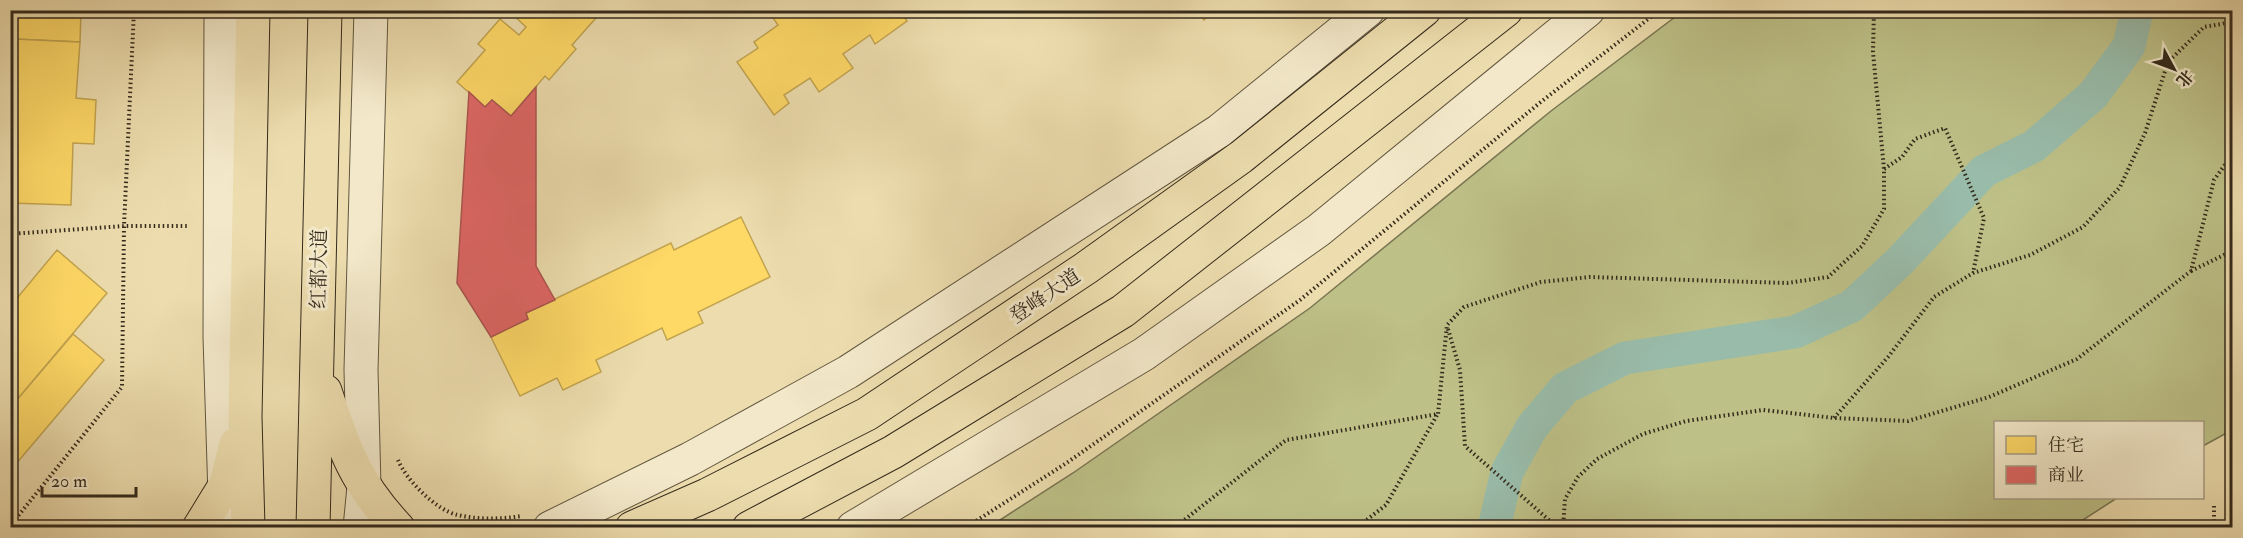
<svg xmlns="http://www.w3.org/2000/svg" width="2243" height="538" viewBox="0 0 2243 538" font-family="'IM FELL Double Pica','Noto Serif SC',serif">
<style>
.green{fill:#bdc087;stroke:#787552;stroke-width:1.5}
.homes{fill:#ffd966;stroke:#c2a450;stroke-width:1.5}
.shops{fill:#e06666;stroke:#ac5450;stroke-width:1.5}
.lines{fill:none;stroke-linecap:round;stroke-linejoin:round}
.canal{stroke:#99bcaa;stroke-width:33}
.tertiary-casing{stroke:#625740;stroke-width:35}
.primary-casing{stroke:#342a1c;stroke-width:35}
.path{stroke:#342a1c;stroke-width:4;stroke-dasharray:1.5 3;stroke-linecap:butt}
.tertiary{stroke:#f3e9ca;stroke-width:33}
.primary{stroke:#edddae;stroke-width:33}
.labels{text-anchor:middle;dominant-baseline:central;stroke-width:6;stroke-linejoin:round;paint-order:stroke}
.street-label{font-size:20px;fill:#342a1c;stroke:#f3e9ca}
</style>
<rect width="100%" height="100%" fill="#edddae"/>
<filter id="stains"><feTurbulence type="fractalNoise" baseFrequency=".00333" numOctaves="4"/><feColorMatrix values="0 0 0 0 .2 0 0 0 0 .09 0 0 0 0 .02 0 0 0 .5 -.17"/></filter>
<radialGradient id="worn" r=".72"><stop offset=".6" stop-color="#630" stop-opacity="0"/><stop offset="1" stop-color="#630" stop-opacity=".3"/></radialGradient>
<polygon class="green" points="1683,11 2232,11 2232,430 2203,446 2202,422 1996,422 1996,498 2117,498 2072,527 989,527 1073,473 1310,308 1551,111"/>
<g class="homes">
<polygon points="16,10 81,10 80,42 14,39"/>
<polygon points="508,10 603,10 572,45 576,49 549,80 545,76 511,116 492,100 485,107 457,82 485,50 478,44 500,19 519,35 526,27"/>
<polygon points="784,10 906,10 902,13 907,21 875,44 870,35 843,54 853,68 819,92 810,78 784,95 789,103 774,115 737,62 758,48 754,42 778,25 773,18"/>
<polygon points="1196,10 1216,10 1204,20"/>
<polygon points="14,39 80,42 76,98 96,100 94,144 73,143 71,205 10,203 10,97"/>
<polygon points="741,217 770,277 698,312 703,323 667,340 662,328 596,360 601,372 563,390 557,378 520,396 491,337 528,319 526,313 671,243 674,250"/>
<polygon points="57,250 107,293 10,408 10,291 18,297"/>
<polygon points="73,334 104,360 10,471 10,408"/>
</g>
<polygon class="shops" points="536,87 536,266 555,300 526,313 528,319 491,337 457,283 469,92 485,107 492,100 511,116"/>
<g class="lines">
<polyline class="canal" points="1494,528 1507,472 1532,427 1565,388 1625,358 1795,332 1852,306 1900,261 1984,171 2034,146 2093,95 2129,46 2137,10"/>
<g class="tertiary-casing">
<g id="tertiary">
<polyline points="221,10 220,337 226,528"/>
<polyline points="360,528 364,487 361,370 371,10"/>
<polyline points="550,528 690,459 848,372 1219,131 1368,10"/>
<polyline points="853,528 1144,354 1319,230 1588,10"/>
</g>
</g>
<g class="primary-casing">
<g id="primary">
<path d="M325,391C344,449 355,482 398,528"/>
<polyline points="199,528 226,484 236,444"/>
<polyline points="248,528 245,417 253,10"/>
<polyline points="313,528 325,10"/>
<polyline points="632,528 707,495 867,414 1086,268 1241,157 1424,10"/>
<polyline points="749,528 893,452 1123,311 1506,10"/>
</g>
</g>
<g class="path">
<polyline points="1884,169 1902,157 1915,139 1945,128 1984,218 1973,273"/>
<polyline points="10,234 124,226 188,226"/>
<polyline points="2191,271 2232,251"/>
<polyline points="1448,329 1460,370 1465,446 1558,528"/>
<polyline points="1834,418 1888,357 1934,297 1973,273 2030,255 2083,227 2120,187 2145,133 2168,62 2204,27 2232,22"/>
<path d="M398,460C406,480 437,511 458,515C479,520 501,519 522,516"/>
<polyline points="2214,506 2214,528"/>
<polyline points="10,526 122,387 124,226 134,10"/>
<polyline points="965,528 1065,464 1300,300 1542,101 1660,10"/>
<polyline points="1174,528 1286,440 1438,414 1447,325 1464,307 1541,282 1590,277 1787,283 1828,277 1862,246 1884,209 1884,169 1873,52 1874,10"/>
<polyline points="1356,528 1386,505 1437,415"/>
<polyline points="1563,528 1565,499 1578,477 1597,459 1643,434 1686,421 1763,410 1834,418 1908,421 1989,397 2077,359 2191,271 2214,180 2232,155"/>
</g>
<use href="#tertiary" class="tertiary"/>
<use href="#primary" class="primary"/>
</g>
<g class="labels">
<g class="street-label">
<text transform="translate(319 269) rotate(-89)">红都大道</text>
<text transform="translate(1045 296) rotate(-34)">登峰大道</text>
</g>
</g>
<rect width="2243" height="538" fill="none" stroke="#edddae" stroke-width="36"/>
<rect x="12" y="12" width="2219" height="514" fill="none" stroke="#342a1c" stroke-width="3"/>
<rect x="18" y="18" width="2207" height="502" fill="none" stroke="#342a1c" stroke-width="1.5"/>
<rect x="1994" y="421" width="210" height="78" fill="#f3e9ca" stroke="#a79d84" stroke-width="1.5"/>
<rect x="2006" y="436" width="30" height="18" fill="#ffd966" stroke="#a79d84" stroke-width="1.5"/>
<text x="2048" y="451" font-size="18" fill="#342a1c">住宅</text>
<rect x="2006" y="466" width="30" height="18" fill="#e06666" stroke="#a79d84" stroke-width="1.5"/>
<text x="2048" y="481" font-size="18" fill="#342a1c">商业</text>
<g transform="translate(2174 69) rotate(131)" stroke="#f3e9ca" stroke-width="4.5" paint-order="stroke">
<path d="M0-4.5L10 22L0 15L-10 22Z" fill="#342a1c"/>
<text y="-9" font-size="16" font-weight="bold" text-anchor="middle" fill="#342a1c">北</text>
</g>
<path d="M42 487v9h94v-9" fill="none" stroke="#342a1c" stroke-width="3"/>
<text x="51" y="487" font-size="18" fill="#342a1c" stroke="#f3e9ca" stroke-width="4.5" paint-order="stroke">20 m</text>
<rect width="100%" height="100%" filter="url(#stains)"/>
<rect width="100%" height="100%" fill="url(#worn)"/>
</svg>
